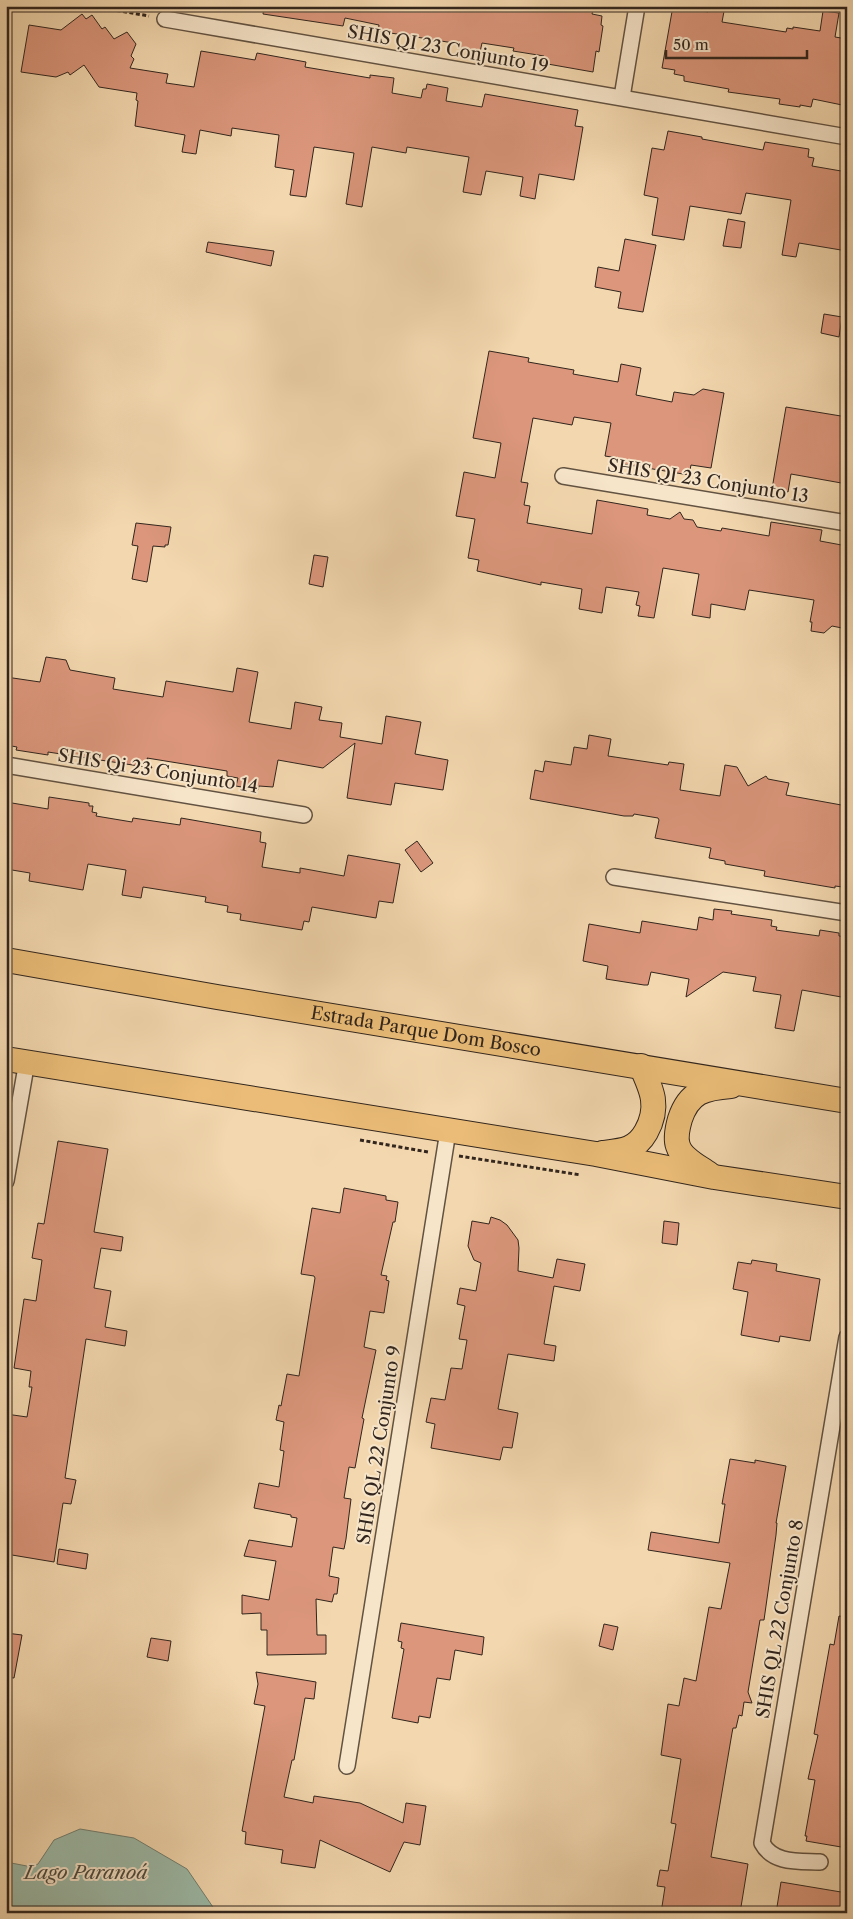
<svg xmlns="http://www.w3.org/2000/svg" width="853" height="1919" viewBox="0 0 853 1919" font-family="'Libre Caslon Text',serif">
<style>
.water{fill:#9cbaa8;stroke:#717e70}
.building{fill:#db967b;stroke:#31251d}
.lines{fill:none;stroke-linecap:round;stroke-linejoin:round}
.street-casing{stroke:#625241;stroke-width:18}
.primary-casing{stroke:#31251d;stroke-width:26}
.path{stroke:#31251d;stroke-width:3;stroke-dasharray:4 2.5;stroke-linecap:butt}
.street{stroke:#f7e5ca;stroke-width:15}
.primary{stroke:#eabc77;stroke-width:24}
.labels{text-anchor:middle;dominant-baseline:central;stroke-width:4;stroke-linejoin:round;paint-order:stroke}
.street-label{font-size:18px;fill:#31251d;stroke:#f7e5ca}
.water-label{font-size:19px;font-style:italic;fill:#4c4a40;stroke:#f7e5ca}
</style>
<rect width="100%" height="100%" fill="#f3d7ae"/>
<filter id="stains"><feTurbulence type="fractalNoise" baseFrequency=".004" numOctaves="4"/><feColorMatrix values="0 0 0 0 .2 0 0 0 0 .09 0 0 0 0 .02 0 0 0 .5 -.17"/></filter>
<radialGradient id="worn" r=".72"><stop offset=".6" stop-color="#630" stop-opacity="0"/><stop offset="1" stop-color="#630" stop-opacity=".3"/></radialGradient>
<polygon class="water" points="80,1829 134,1838 187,1869 217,1913 6,1913 6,1862 32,1867 38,1864 54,1840"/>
<g class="building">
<polygon points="264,6 594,6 592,14 602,16 601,25 603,26 599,52 596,51 593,72 542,63 544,56 513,51 514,48 482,43 480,52 459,48 460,44 378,31 379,25 345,18 343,26 263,14"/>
<polygon points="673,6 708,12 709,6 725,6 722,22 786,32 787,28 793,29 793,27 820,31 823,11 839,13 835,37 847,39 847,106 813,99 811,107 800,105 800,107 779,104 780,99 728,92 729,89 684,81 684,76 674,74 675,70 662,68"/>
<polygon points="82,14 86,19 92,15 102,29 105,27 114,39 127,32 136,44 131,56 134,59 130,68 168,74 166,83 194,87 201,51 255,60 257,53 306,62 305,67 370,78 370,75 394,78 392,93 421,98 423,89 426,89 427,84 448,88 446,101 482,107 485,94 578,110 575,126 583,127 574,180 539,174 535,199 520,196 523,177 486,171 481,195 463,192 469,157 407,147 406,153 372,147 362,207 346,204 354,153 314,147 306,197 290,195 294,170 275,167 279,135 232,128 231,136 200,130 196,154 182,152 185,135 135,126 138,101 136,100 137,93 99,87 84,65 70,75 68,72 56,77 21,72 29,25 61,30"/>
<polygon points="668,131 702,137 702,139 763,150 765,142 809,149 808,157 814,158 812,166 847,172 847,251 799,243 796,257 782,255 791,200 746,193 741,214 690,206 684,240 652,235 658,198 644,195 652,148 664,150"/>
<polygon points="728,219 745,222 741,248 723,246"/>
<polygon points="625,239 656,245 643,312 618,308 621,292 595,287 598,267 619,271"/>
<polygon points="208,242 274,251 271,266 206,252"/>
<polygon points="824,314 842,317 839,337 821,333"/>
<polygon points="489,351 529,358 528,362 574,370 573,374 618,382 621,364 641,368 636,395 672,402 674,392 694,395 703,389 724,393 711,468 691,465 689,475 623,464 624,459 605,456 611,423 574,417 572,425 533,418 521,482 528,483 524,505 530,506 527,523 592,534 597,500 648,509 647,515 670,519 680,512 684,519 693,520 697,527 721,531 722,528 769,536 771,522 822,530 820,541 847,546 847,629 832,626 824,633 811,631 812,622 810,622 814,600 749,590 745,610 711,604 710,618 692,615 699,574 663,568 654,618 638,616 640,606 636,605 639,592 606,587 602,613 579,609 582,589 541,582 541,585 477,571 479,560 468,558 475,519 456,516 464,472 495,478 501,443 473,438"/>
<polygon points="786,407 847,417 847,484 791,474 788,492 772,489"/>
<polygon points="136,523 171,527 168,545 165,545 165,547 153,546 147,582 132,579 138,546 132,545"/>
<polygon points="314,555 328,557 323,587 309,584"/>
<polygon points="46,657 66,660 70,670 115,678 113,689 163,697 166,681 233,692 237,668 258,672 249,722 291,729 295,702 322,707 319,720 342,723 340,737 382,744 386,716 421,722 415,754 448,760 443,790 395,783 391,805 347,798 355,743 323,768 278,760 273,787 259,786 258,790 236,786 238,778 227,776 227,771 147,758 152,768 48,752 48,755 16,750 17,747 6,745 6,677 40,682"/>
<polygon points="589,735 611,739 608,756 668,765 669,762 684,764 680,790 720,796 725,765 737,767 748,786 766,776 768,779 789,783 786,795 847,806 847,884 844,884 843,887 835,886 835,888 764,876 765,871 725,864 725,861 709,858 711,848 655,838 659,820 658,818 634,814 633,816 624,816 530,799 535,770 543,772 545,761 571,765 574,747 587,749"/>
<polygon points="49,797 89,803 89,806 93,806 92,812 97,813 96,816 132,822 133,818 180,825 181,818 261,832 260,842 266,843 262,867 300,873 300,868 344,876 348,855 400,864 393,903 379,901 376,918 312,907 309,922 304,921 302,930 240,920 241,914 227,912 228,906 205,902 206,897 143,887 141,898 122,895 126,870 88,864 83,890 29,881 30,873 6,869 6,802 48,809"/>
<polygon points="417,841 433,863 421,872 405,850"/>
<polygon points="714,909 732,911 731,914 772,920 771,926 777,927 776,930 819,936 820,930 839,933 839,936 847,937 847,998 802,990 794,1031 775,1028 781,995 753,991 756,977 723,972 686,997 689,979 651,972 648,985 644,985 606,979 608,966 583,961 589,924 640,933 642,921 697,930 699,917 713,920"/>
<polygon points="58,1141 108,1149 94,1232 123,1237 121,1251 101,1248 94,1288 111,1291 105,1327 127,1331 125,1346 86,1339 65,1478 76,1480 71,1504 63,1503 54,1562 6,1554 6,1461 10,1442 6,1441 6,1414 27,1417 32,1387 29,1387 31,1371 14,1368 24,1299 36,1301 42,1260 32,1258 38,1223 44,1224"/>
<polygon points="344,1188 386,1196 386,1200 398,1202 395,1222 393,1222 381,1275 387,1276 386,1280 389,1281 384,1313 370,1311 364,1347 376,1350 362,1418 364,1419 355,1468 349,1467 344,1498 351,1499 346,1539 344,1549 333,1547 329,1576 339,1578 337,1594 334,1594 332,1602 316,1599 317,1635 326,1635 326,1654 267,1655 267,1630 261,1630 261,1613 242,1614 242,1595 269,1600 276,1561 244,1556 249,1540 292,1547 297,1518 291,1517 291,1515 254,1508 259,1483 279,1487 284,1451 280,1450 284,1422 276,1420 279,1405 281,1406 287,1374 299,1376 315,1278 314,1276 301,1274 312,1208 340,1213"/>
<polygon points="491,1217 500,1220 507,1225 518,1240 519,1248 518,1271 553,1278 557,1259 585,1264 580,1291 554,1286 544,1344 556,1346 554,1361 508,1354 498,1409 518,1413 512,1448 503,1447 500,1460 431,1448 435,1424 426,1422 431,1398 445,1400 451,1368 462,1369 467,1340 459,1339 465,1306 457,1304 460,1288 476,1291 481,1263 474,1260 468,1246 472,1221 489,1224"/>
<polygon points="664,1221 679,1223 677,1245 662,1243"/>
<polygon points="752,1260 777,1264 776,1271 820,1279 810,1341 780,1336 779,1342 741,1335 748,1292 733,1289 738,1262 751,1264"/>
<polygon points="730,1459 755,1463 755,1460 786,1466 776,1523 777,1523 776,1535 764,1620 760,1620 748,1692 752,1703 744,1702 742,1716 739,1715 736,1728 733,1728 732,1733 711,1857 748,1864 740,1913 661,1913 665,1887 657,1886 660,1870 668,1871 676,1824 671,1823 681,1759 661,1755 668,1704 679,1706 684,1678 696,1681 709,1607 721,1609 730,1563 648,1550 651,1532 719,1543 725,1504 722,1504"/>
<polygon points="59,1549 88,1554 86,1569 57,1564"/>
<polygon points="839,1616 847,1617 847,1848 806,1841 807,1836 805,1836 815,1780 808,1779 818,1735 814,1734 830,1644 834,1645"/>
<polygon points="401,1623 484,1637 482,1655 455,1650 450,1680 437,1678 430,1718 419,1716 418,1723 392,1718 404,1649 401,1648 402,1642 398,1641"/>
<polygon points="604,1624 618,1627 613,1650 599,1646"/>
<polygon points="6,1633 22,1635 14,1678 6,1677"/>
<polygon points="151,1638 171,1641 168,1661 147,1657"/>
<polygon points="256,1672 316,1682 314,1699 305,1698 294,1760 292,1760 284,1797 313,1803 314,1796 360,1803 403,1823 406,1803 426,1806 420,1845 404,1842 390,1872 320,1840 315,1868 281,1863 283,1850 245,1844 246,1832 242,1831 265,1706 254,1704 258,1684"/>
<polygon points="781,1882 847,1893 847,1913 776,1913"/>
</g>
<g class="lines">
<g class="street-casing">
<g id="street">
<polyline points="165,19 847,137"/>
<polyline points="622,97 637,6"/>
<polyline points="563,476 847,523"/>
<polyline points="6,765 304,815"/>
<polyline points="614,877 847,913"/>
<polyline points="6,1181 27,1061"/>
<polyline points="347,1766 448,1131"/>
<path d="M820,1862C799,1861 773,1864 762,1843L847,1337"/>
</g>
</g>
<g class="primary-casing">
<g id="primary">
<path id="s1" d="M6,960L217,997L847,1101"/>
<polyline points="6,1059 596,1154 714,1177 847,1197"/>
<path d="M603,1153C611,1152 622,1151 629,1148C636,1145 642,1139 646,1132C660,1107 652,1090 641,1066"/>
<path d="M709,1174C698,1166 682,1159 678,1146C675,1138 678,1126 680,1119C689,1092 704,1088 731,1086"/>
</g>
</g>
<g class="path">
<polyline points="91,6 149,16"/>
<polyline points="360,1140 428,1152"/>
<polyline points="459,1156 581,1175"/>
</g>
<use href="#street" class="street"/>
<use href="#primary" class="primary"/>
</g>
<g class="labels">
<g class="street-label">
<text transform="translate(448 49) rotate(10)">SHIS QI 23 Conjunto 19</text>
<text transform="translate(708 481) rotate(9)">SHIS QI 23 Conjunto 13</text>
<text transform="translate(158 771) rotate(9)">SHIS Qi 23 Conjunto 14</text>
<text stroke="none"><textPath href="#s1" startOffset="426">Estrada Parque Dom Bosco</textPath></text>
<text transform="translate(379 1445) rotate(-81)">SHIS QL 22 Conjunto 9</text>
<text transform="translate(780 1619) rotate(-80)">SHIS QL 22 Conjunto 8</text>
</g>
<g class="water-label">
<text x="86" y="1872">Lago Paranoá</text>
</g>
</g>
<rect width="853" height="1919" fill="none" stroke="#f3d7ae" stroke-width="25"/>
<rect x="8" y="8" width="838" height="1904" fill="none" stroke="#31251d" stroke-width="2.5"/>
<rect x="12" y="12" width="828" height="1894" fill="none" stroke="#31251d"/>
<path d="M666 50v8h141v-8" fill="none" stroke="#31251d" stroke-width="2.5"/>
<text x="673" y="50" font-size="15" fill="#31251d" stroke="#f7e5ca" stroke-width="4" paint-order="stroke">50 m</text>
<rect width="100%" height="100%" filter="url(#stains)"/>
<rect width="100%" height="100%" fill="url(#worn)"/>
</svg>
